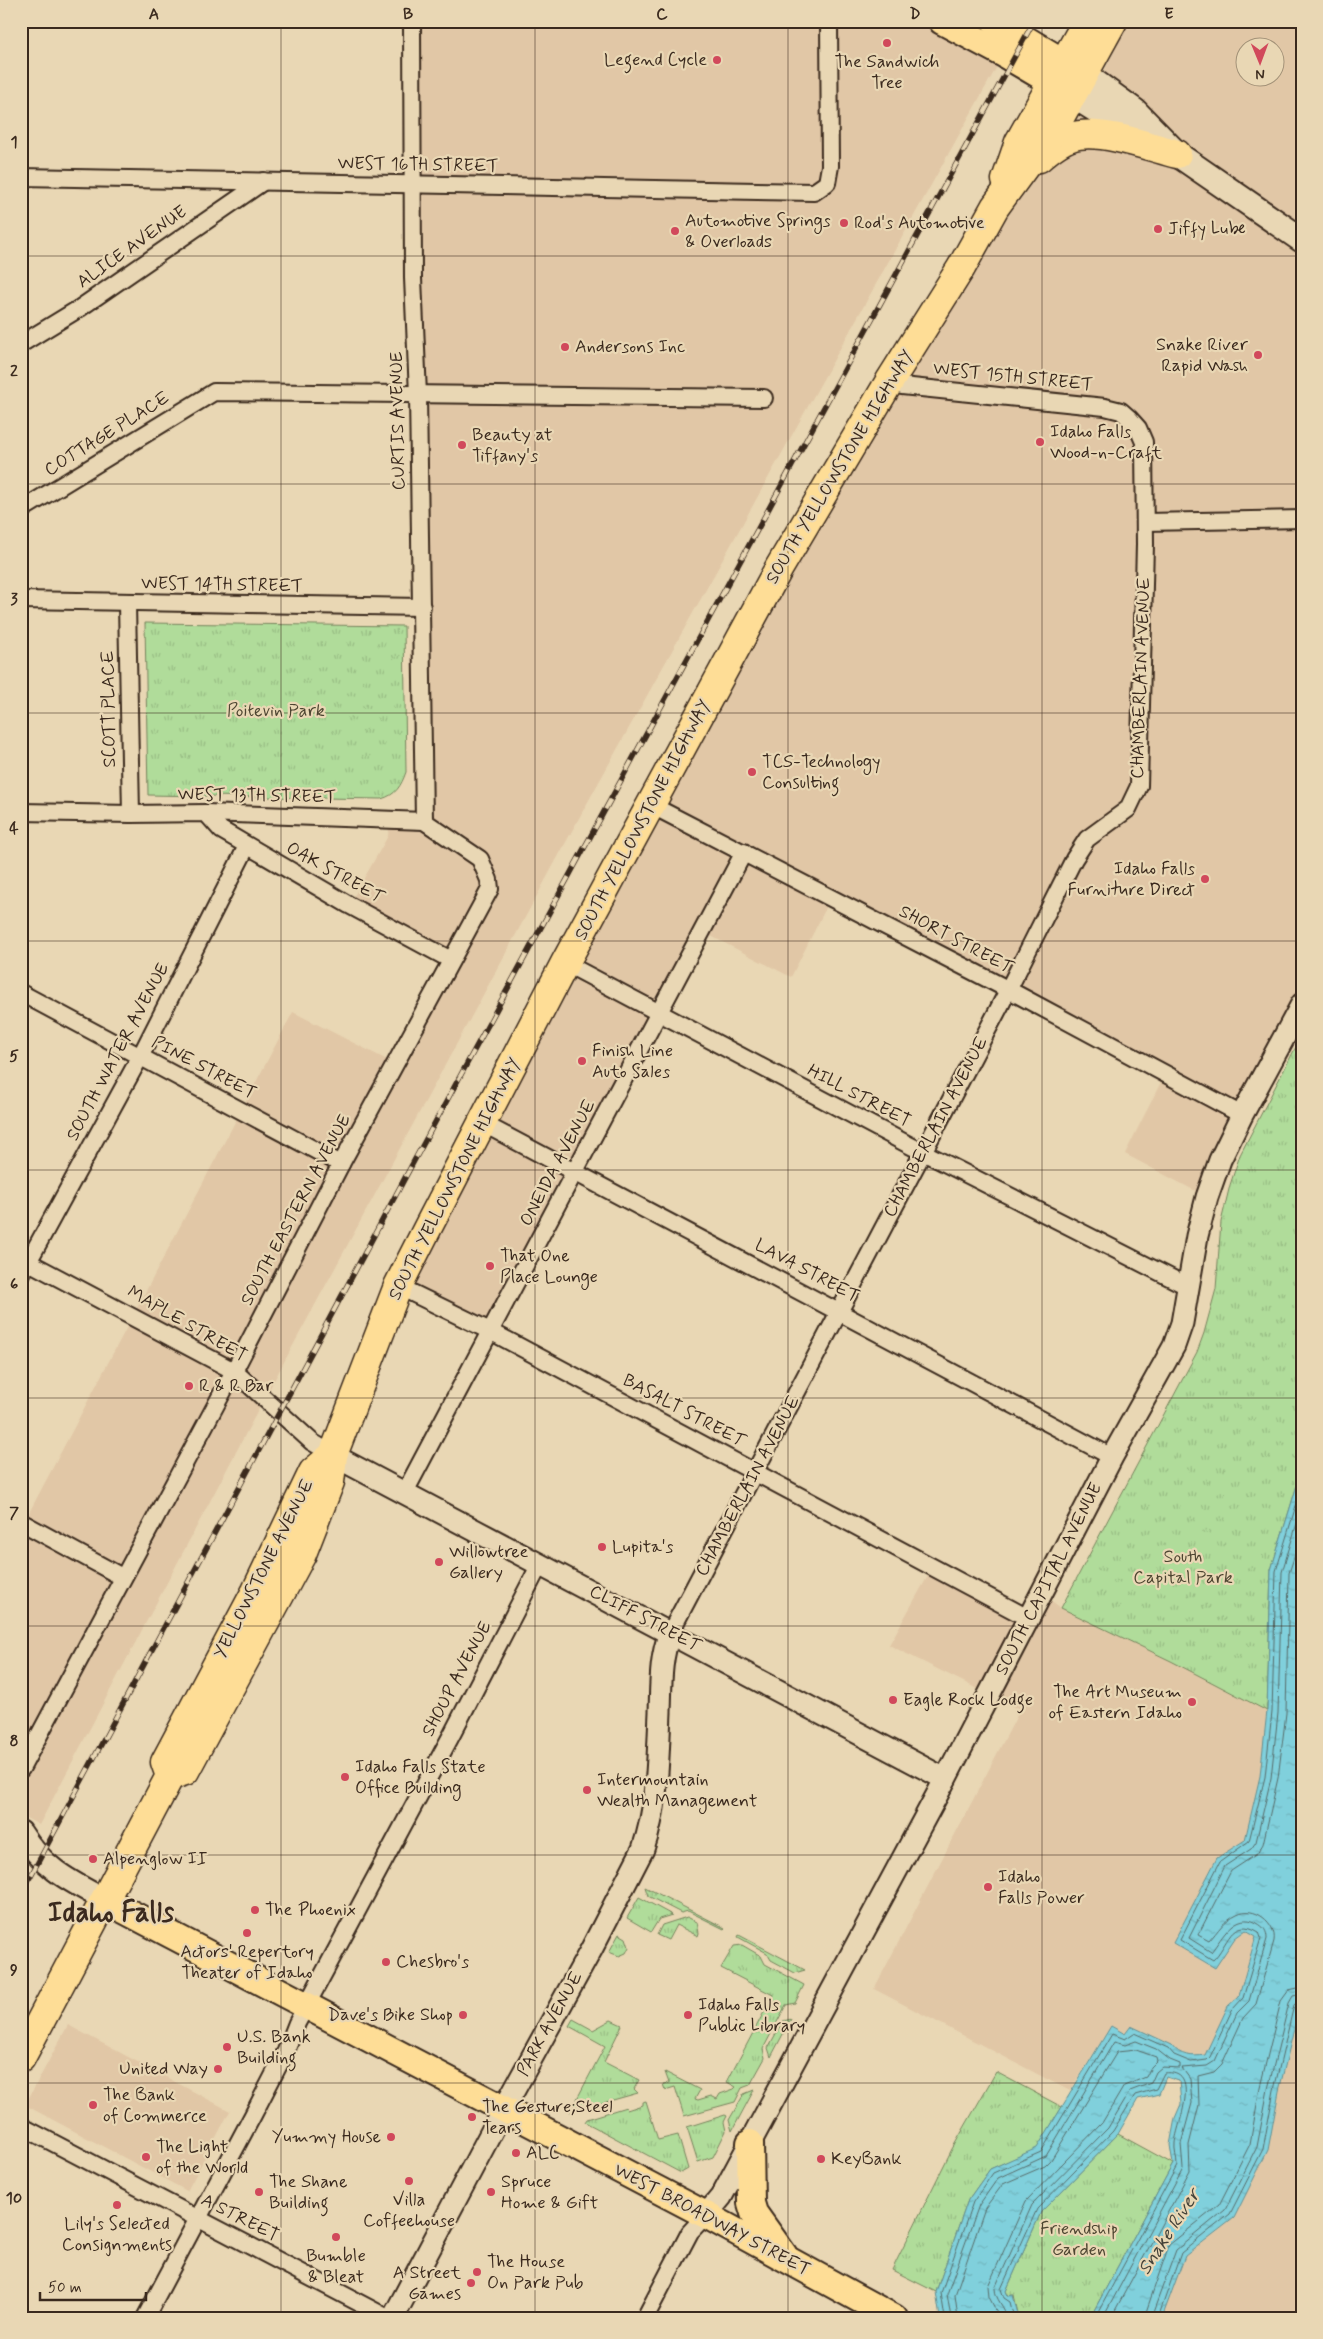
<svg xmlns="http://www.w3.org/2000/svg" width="1323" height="2339" viewBox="0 0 1323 2339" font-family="Mynerve,sans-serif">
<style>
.built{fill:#e1c7a6;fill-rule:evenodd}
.grass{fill:url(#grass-tufts);stroke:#76835c}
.water{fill:url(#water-ripples);stroke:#648e90}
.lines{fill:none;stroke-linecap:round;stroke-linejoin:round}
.shore{stroke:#576c6a;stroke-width:1}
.minor-casing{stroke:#3b2a1e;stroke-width:20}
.tertiary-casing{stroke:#3b2a1e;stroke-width:25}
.secondary-casing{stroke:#3b2a1e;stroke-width:28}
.primary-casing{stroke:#3b2a1e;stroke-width:30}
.trunk-casing{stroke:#3b2a1e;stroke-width:31}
.minor{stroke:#e9d7b4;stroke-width:16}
.tertiary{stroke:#e9d7b4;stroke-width:21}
.secondary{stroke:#e9d7b4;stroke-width:24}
.primary{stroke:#fedd96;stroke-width:26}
.trunk{stroke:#fedd96;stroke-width:28}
.rail-casing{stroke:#3b2a1e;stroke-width:5.5}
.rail{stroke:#e9d7b4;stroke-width:4;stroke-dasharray:11;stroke-linecap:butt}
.grid{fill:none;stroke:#3b2a1e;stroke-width:1;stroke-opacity:0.55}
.poi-dot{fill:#d1495b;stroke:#e9d7b4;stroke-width:2}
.labels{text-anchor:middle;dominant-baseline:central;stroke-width:4.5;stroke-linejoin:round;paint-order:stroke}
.poi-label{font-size:18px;fill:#3b2a1e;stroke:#e9d7b4;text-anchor:start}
.street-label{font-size:18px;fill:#3b2a1e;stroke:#e9d7b4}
.park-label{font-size:18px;fill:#4d4531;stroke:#e9d7b4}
.water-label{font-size:19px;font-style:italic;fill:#45433a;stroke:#e9d7b4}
.town-label{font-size:28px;font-weight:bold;fill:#3b2a1e;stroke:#e9d7b4}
.neatline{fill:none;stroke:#3b2a1e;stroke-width:2}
.grid-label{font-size:16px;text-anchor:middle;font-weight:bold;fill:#3b2a1e}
</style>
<defs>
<pattern id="grass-tufts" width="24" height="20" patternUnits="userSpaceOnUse" patternTransform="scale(1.25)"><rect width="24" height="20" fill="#b0dc9a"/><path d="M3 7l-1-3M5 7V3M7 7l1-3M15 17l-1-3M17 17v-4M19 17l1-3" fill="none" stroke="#98bd84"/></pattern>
<pattern id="water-ripples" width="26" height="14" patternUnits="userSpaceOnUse" patternTransform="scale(1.25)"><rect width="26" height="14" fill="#80d0dc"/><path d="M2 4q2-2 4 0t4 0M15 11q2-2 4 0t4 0" fill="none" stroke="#70b3bc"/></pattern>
</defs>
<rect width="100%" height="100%" fill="#e9d7b4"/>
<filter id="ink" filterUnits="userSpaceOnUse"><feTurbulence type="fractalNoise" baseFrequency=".02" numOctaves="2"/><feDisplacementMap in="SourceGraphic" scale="10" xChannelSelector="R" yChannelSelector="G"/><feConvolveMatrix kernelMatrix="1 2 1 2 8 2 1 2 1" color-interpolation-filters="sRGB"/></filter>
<g filter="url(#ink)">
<g class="built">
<polygon points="413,21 943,21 1004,54 585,807 264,1399 39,1825 21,1815 21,1528 293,1012 395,1064 451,960 349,905 388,836 390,819 424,821"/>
<path d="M1129,21H1302V1004L1207,1197L1125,1154L1165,1074L831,898L791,977L703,932L490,1331L411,1292L492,1127L660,810L995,207L1093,94ZM1246,48H1276V78H1246Z"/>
<polygon points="933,1567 1028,1618 1041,1593 1061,1608 1171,1661 1267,1711 1260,1776 1245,1840 1217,1858 1173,1943 1206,1963 1226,1950 1235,1938 1246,1930 1256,1936 1239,1996 1228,2006 1206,2055 1193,2057 1176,2051 1172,2045 1131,2026 1125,2034 1111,2026 1070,2091 874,1989 1020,1710 889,1645"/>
<polygon points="1302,1996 1302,2318 1162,2318 1185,2256 1234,2218 1268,2150 1279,2091"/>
<polygon points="68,2025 230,2111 187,2191 25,2105"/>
</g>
<g class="grass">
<path d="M145,623L404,626L406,772C401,786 396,795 381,799L148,795Z"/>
<polygon points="1302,1035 1302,1469 1271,1570 1267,1711 1171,1661 1061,1608 1197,1352 1204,1333 1216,1289 1221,1222 1230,1185 1240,1155"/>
<polygon points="645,1887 725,1928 724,1929 688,1911 681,1913 648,1896"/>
<polygon points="639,1897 672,1915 659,1919 651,1932 627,1918"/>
<polygon points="687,1917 697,1922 699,1933 698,1936 676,1925 668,1940 657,1935 662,1925"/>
<polygon points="619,1934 626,1938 629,1947 626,1953 619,1956 609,1952"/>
<polygon points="739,1935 805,1970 795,1973 771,1960 767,1953 738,1937"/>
<polygon points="742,1945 761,1956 765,1964 804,1985 795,2003 786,2005 763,2049 765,2058 750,2085 742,2088 735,2102 684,2116 675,2087 665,2090 663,2084 669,2083 665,2072 700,2090 695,2099 698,2100 711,2096 717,2099 720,2094 734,2089 736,2087 727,2082 773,1995 721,1968 734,1946"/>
<polygon points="573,2019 593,2030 611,2020 622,2025 604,2062 639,2080 634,2089 638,2093 570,2112 605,2046 569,2026"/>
<polygon points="791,2019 771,2057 768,2048 783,2021"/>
<polygon points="996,2072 1062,2107 1037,2149 990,2169 968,2200 936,2292 892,2270 952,2149"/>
<polygon points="754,2090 732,2131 729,2120 744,2094"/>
<polygon points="646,2101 658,2140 678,2135 688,2169 681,2173 585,2122 587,2119 626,2107 627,2110 642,2105 642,2102"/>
<polygon points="725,2115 727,2116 724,2122 726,2131 713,2157 698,2162 687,2127"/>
<polygon points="1118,2134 1173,2164 1090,2318 1019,2318 1014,2295 1008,2296 1006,2291 1041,2212"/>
</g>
<path class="water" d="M1302,1469V1996L1279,2091L1268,2150L1234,2218L1185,2256L1162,2318H1090L1173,2164L1170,2145L1175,2118L1181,2104L1179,2081L1166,2077L1159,2094L1138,2099L1118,2134L1041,2212L1006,2291L1008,2296L1013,2295L1019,2318H940L936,2292L968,2200L990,2169L1037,2148L1111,2026L1125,2034L1131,2026L1172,2045C1179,2056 1193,2057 1205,2055L1228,2006L1239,1996L1256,1936L1246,1930L1235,1938L1215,1968L1173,1943L1217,1858L1245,1840L1260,1776L1267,1711L1271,1570Z"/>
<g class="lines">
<g class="shore">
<path d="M945,2318L941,2293L973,2202L993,2173L1041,2152L1112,2034L1125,2039L1134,2033L1168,2048L1174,2055L1191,2062L1207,2060L1210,2057L1232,2010L1243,1998L1261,1938L1259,1932C1231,1915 1228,1946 1213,1960L1180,1940L1220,1862L1249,1841L1265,1777L1272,1712L1276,1571L1302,1486"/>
<path d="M951,2318L947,2294L979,2205L998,2178L1046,2156L1114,2042L1125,2045L1136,2041L1156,2049L1170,2060L1180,2064V2068L1162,2067L1156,2072L1151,2083L1130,2091L1108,2128L1032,2205L995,2288C995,2300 1005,2306 1007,2318"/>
<polyline points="958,2318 955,2295 985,2208 1003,2184 1045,2166 1051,2160 1117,2052 1136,2050 1156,2057 1157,2061 1151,2067 1146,2077 1124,2086 1102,2123 1026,2201 988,2286 989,2297 1000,2318"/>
<path d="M1014,2318L1010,2302L1004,2298L1001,2289L1037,2209L1113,2131L1135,2095L1156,2089L1164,2073C1203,2068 1177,2124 1175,2143C1174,2151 1177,2158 1177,2166L1095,2318"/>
<path d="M1103,2318L1183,2168L1181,2144L1192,2103L1190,2079L1182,2068L1207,2066L1215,2061L1237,2013L1249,2001L1267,1939C1267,1931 1264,1927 1257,1923C1235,1911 1223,1937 1211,1952L1189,1938L1225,1866L1251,1849L1256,1842L1271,1778L1278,1713L1282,1572L1302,1507"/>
<path d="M1111,2318L1190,2171L1189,2145L1199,2105L1198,2076L1214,2072L1222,2064L1243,2018L1256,2004L1274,1941C1277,1923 1254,1905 1237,1914C1224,1920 1218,1931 1209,1941L1198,1935L1231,1871L1257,1854L1263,1844L1278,1778L1286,1713L1289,1573L1302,1533"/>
<polyline points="1144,2318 1169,2245 1219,2205 1250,2144 1260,2087 1281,2001 1289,1990 1302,1987"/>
<polyline points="1151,2318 1176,2250 1225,2210 1257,2147 1268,2089 1289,2003 1293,1996 1302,1994"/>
<polyline points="1158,2318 1181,2253 1230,2214 1263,2149 1274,2090 1294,2005 1297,2002 1302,2001"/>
</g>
<g class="minor-casing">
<g id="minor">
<polyline points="412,21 413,278 418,395 424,821"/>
<polyline points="21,177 814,192 827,183 830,166 829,21"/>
<polyline points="21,344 80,308 264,181"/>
<polyline points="21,510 214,392 764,398"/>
<polyline points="1145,522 1302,519"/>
<polyline points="21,600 422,607"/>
<polyline points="127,603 131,814"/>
<polyline points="651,805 1009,990 1242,1115"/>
<polyline points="21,812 131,814 206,813 424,821 480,859 489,880 490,889 341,1164 234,1371 21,1769"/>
<polyline points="206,813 221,830 349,905 451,960"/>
<polyline points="565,963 909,1145 1189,1287"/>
<polyline points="21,993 341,1164"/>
<polyline points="482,1123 1112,1457"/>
<polyline points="21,1258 234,1371 312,1442 339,1458"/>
<polyline points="21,1275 140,1057 247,846"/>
<polyline points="398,1286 490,1331 1028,1618"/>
<polyline points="405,1492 744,852"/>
<polyline points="21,1522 122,1577"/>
<polyline points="670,1633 1000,1006 1074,859 1087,839 1128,809 1139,786 1145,544 1144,442 1138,428 1129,418 1121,411 1105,407 902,386 891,379"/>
<polyline points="21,2126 388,2318"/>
<polyline points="145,2318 253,2115 286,2051 297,2023 450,1738 540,1564"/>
<polyline points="645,2318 690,2232 706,2215"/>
</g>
</g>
<g class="tertiary-casing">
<g id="tertiary">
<polyline points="344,1461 945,1779"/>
<path d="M21,1832C44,1869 68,1880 105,1900"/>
<polyline points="706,2215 721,2197 937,1795 1112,1457 1174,1346 1182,1323 1197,1236 1207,1197 1220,1160 1242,1115 1302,1004"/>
<path d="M393,2318L503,2110L591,1950L643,1849C658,1806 658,1757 660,1712C661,1685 660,1658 670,1633"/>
</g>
</g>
<g class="secondary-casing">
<g id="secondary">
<polyline points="1084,74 1135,111 1177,154 1302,240"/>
<polyline points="1072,95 1123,127 1147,139"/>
</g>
</g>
<g class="primary-casing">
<g id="primary">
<polyline points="942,21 1004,54 1072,94"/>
<polyline points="995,21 1083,74"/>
<polyline points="105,1900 706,2215 894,2318"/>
<polyline points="750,2143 751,2203 754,2213 784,2255"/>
</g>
</g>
<g class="trunk-casing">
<g id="trunk">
<path d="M1039,158C1049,149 1065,137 1079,135C1107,131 1150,147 1177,154"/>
<polyline points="1006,180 1019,142 1087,21"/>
<polyline points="170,1776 185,1771 302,1554 330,1482 333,1455 398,1286 428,1227 565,963 779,568 891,379 961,268 995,207 1025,166 1042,148 1053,130 1113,21"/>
<polyline points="21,2058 170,1776 165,1762 256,1591 313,1472 333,1455"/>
</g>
</g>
<use href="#minor" class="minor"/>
<use href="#tertiary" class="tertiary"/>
<use href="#secondary" class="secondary"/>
<use href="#primary" class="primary"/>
<use href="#trunk" class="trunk"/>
<g class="rail-casing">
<polyline id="rail" points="21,1894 414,1161 1034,21"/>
</g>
<use href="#rail" class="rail"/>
</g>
</g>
<path class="grid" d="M281,21V2318M535,21V2318M788,21V2318M1042,21V2318M21,256H1302M21,484H1302M21,713H1302M21,941H1302M21,1170H1302M21,1398H1302M21,1626H1302M21,1855H1302M21,2083H1302"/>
<g class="poi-dot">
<circle cx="887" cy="43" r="5"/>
<circle cx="717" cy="60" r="5"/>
<circle cx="844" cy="223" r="5"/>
<circle cx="1158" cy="229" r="5"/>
<circle cx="675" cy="231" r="5"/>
<circle cx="565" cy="347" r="5"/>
<circle cx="1258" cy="355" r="5"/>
<circle cx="1040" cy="442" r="5"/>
<circle cx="462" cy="445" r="5"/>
<circle cx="752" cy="772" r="5"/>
<circle cx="1205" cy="879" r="5"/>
<circle cx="582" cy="1061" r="5"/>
<circle cx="490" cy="1266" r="5"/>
<circle cx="189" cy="1386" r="5"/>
<circle cx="602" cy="1547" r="5"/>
<circle cx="439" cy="1562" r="5"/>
<circle cx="893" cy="1700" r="5"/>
<circle cx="1192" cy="1702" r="5"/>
<circle cx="345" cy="1777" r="5"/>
<circle cx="587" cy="1790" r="5"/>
<circle cx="93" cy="1859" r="5"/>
<circle cx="988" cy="1887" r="5"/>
<circle cx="255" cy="1910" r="5"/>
<circle cx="247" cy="1933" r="5"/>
<circle cx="386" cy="1962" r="5"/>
<circle cx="463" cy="2015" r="5"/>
<circle cx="688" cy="2015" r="5"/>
<circle cx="227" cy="2047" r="5"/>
<circle cx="218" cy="2069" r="5"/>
<circle cx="93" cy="2105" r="5"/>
<circle cx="472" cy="2117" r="5"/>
<circle cx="391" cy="2137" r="5"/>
<circle cx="516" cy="2153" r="5"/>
<circle cx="146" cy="2157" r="5"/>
<circle cx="821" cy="2159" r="5"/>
<circle cx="409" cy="2181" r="5"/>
<circle cx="259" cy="2192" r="5"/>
<circle cx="491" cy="2192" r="5"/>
<circle cx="117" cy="2205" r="5"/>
<circle cx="336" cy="2237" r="5"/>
<circle cx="477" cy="2272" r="5"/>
<circle cx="471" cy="2283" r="5"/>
</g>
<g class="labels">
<g class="poi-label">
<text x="707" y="60" text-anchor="end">Legend Cycle</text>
<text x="887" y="62" text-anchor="middle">The Sandwich<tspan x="887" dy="21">Tree</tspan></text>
<text x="685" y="221">Automotive Springs<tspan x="685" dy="21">&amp; Overloads</tspan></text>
<text x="854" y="223">Rod's Automotive</text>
<text x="1168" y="229">Jiffy Lube</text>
<text x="1248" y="345" text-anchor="end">Snake River<tspan x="1248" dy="21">Rapid Wash</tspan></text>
<text x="575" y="347">Andersons Inc</text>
<text x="1050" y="432">Idaho Falls<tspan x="1050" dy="21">Wood-n-Craft</tspan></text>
<text x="472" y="435">Beauty at<tspan x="472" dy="21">Tiffany's</tspan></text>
<text x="762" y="762">TCS-Technology<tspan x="762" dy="21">Consulting</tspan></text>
<text x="1195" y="869" text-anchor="end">Idaho Falls<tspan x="1195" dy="21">Furniture Direct</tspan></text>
<text x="592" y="1051">Finish Line<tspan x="592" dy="21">Auto Sales</tspan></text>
<text x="500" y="1256">That One<tspan x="500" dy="21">Place Lounge</tspan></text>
<text x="199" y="1386">R &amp; R Bar</text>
<text x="612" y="1547">Lupita's</text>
<text x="449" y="1552">Willowtree<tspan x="449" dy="21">Gallery</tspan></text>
<text x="1182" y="1692" text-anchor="end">The Art Museum<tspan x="1182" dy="21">of Eastern Idaho</tspan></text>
<text x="903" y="1700">Eagle Rock Lodge</text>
<text x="355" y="1767">Idaho Falls State<tspan x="355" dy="21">Office Building</tspan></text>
<text x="597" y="1780">Intermountain<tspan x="597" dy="21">Wealth Management</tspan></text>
<text x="103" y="1859">Alpenglow II</text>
<text x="998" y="1877">Idaho<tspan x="998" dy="21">Falls Power</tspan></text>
<text x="265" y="1910">The Phoenix</text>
<text x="247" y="1952" text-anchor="middle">Actors' Repertory<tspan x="247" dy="21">Theater of Idaho</tspan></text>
<text x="396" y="1962">Chesbro's</text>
<text x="698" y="2005">Idaho Falls<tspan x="698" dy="21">Public Library</tspan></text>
<text x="453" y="2015" text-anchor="end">Dave's Bike Shop</text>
<text x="237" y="2037">U.S. Bank<tspan x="237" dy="21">Building</tspan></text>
<text x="208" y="2069" text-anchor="end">United Way</text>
<text x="103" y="2095">The Bank<tspan x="103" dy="21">of Commerce</tspan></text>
<text x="482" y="2107">The Gesture;Steel<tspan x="482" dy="21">Tears</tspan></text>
<text x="381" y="2137" text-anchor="end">Yummy House</text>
<text x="156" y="2147">The Light<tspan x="156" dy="21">of the World</tspan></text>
<text x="526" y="2153">ALC</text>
<text x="831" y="2159">KeyBank</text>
<text x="269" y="2182">The Shane<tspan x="269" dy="21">Building</tspan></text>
<text x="501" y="2182">Spruce<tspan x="501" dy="21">Home &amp; Gift</tspan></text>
<text x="409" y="2200" text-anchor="middle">Villa<tspan x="409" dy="21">Coffeehouse</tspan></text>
<text x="117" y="2224" text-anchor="middle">Lily's Selected<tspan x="117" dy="21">Consignments</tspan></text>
<text x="336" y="2256" text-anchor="middle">Bumble<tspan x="336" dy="21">&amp; Bleat</tspan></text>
<text x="487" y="2262">The House<tspan x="487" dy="21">On Park Pub</tspan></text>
<text x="461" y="2273" text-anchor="end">A Street<tspan x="461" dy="21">Games</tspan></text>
</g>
<g class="street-label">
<text transform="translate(418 165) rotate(1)">WEST 16TH STREET</text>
<text transform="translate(132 247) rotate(-35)">ALICE AVENUE</text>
<text transform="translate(1013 377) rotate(6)">WEST 15TH STREET</text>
<text transform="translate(398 421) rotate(-91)">CURTIS AVENUE</text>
<text transform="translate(107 434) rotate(-32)">COTTAGE PLACE</text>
<text transform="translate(840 467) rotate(-59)">SOUTH YELLOWSTONE HIGHWAY</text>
<text transform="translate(222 585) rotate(1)">WEST 14TH STREET</text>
<text transform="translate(1141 678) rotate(-88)">CHAMBERLAIN AVENUE</text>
<text transform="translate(109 709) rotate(-91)">SCOTT PLACE</text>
<text transform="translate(257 796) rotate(1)">WEST 13TH STREET</text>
<text transform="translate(643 820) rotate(-62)">SOUTH YELLOWSTONE HIGHWAY</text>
<text transform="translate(335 873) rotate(29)">OAK STREET</text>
<text transform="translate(956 940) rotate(28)">SHORT STREET</text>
<text transform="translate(118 1052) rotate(-62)">SOUTH WATER AVENUE</text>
<text transform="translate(204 1068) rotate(28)">PINE STREET</text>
<text transform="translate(859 1096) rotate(28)">HILL STREET</text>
<text transform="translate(936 1127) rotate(-62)">CHAMBERLAIN AVENUE</text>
<text transform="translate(558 1163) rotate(-62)">ONEIDA AVENUE</text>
<text transform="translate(455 1179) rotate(-63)">SOUTH YELLOWSTONE HIGHWAY</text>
<text transform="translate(296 1210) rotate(-62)">SOUTH EASTERN AVENUE</text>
<text transform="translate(807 1271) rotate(28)">LAVA STREET</text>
<text transform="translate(187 1324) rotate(30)">MAPLE STREET</text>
<text transform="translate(684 1411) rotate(28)">BASALT STREET</text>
<text transform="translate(748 1486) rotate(-62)">CHAMBERLAIN AVENUE</text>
<text transform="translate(264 1569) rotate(-63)">YELLOWSTONE AVENUE</text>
<text transform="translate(1049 1579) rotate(-63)">SOUTH CAPITAL AVENUE</text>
<text transform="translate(645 1619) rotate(28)">CLIFF STREET</text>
<text transform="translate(457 1679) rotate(-62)">SHOUP AVENUE</text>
<text transform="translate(550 2024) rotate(-61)">PARK AVENUE</text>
<text transform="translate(240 2218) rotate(27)">A STREET</text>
<text transform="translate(712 2220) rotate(28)">WEST BROADWAY STREET</text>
</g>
<g class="park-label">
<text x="276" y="711">Poitevin Park</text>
<text x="1183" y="1557">South<tspan x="1183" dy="21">Capital Park</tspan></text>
<text x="1079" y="2229">Friendship<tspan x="1079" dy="21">Garden</tspan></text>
</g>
<g class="water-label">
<text transform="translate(1169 2232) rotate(-57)">Snake River</text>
</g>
<g class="town-label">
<text x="111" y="1913">Idaho Falls</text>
</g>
</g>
<rect width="1323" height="2339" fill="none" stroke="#e9d7b4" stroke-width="55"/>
<g transform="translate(1260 62) rotate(179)"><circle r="24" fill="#e9d7b4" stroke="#a39278"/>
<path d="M0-4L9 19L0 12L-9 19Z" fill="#d1495b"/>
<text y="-8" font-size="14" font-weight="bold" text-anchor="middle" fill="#3b2a1e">N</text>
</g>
<path d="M40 2292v8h106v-8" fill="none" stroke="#3b2a1e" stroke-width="2.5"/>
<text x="48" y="2292" font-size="15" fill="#3b2a1e" stroke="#e9d7b4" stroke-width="4" paint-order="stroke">50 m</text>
<rect x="28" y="28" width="1268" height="2284" class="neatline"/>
<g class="grid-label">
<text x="154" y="19">A</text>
<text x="408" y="19">B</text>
<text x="662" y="19">C</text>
<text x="915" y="19">D</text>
<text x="1169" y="19">E</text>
<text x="14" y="147">1</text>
<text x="14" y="376">2</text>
<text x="14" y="604">3</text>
<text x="14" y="833">4</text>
<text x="14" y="1061">5</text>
<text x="14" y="1289">6</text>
<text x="14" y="1518">7</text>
<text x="14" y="1746">8</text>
<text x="14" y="1975">9</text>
<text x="14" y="2203">10</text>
</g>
</svg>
